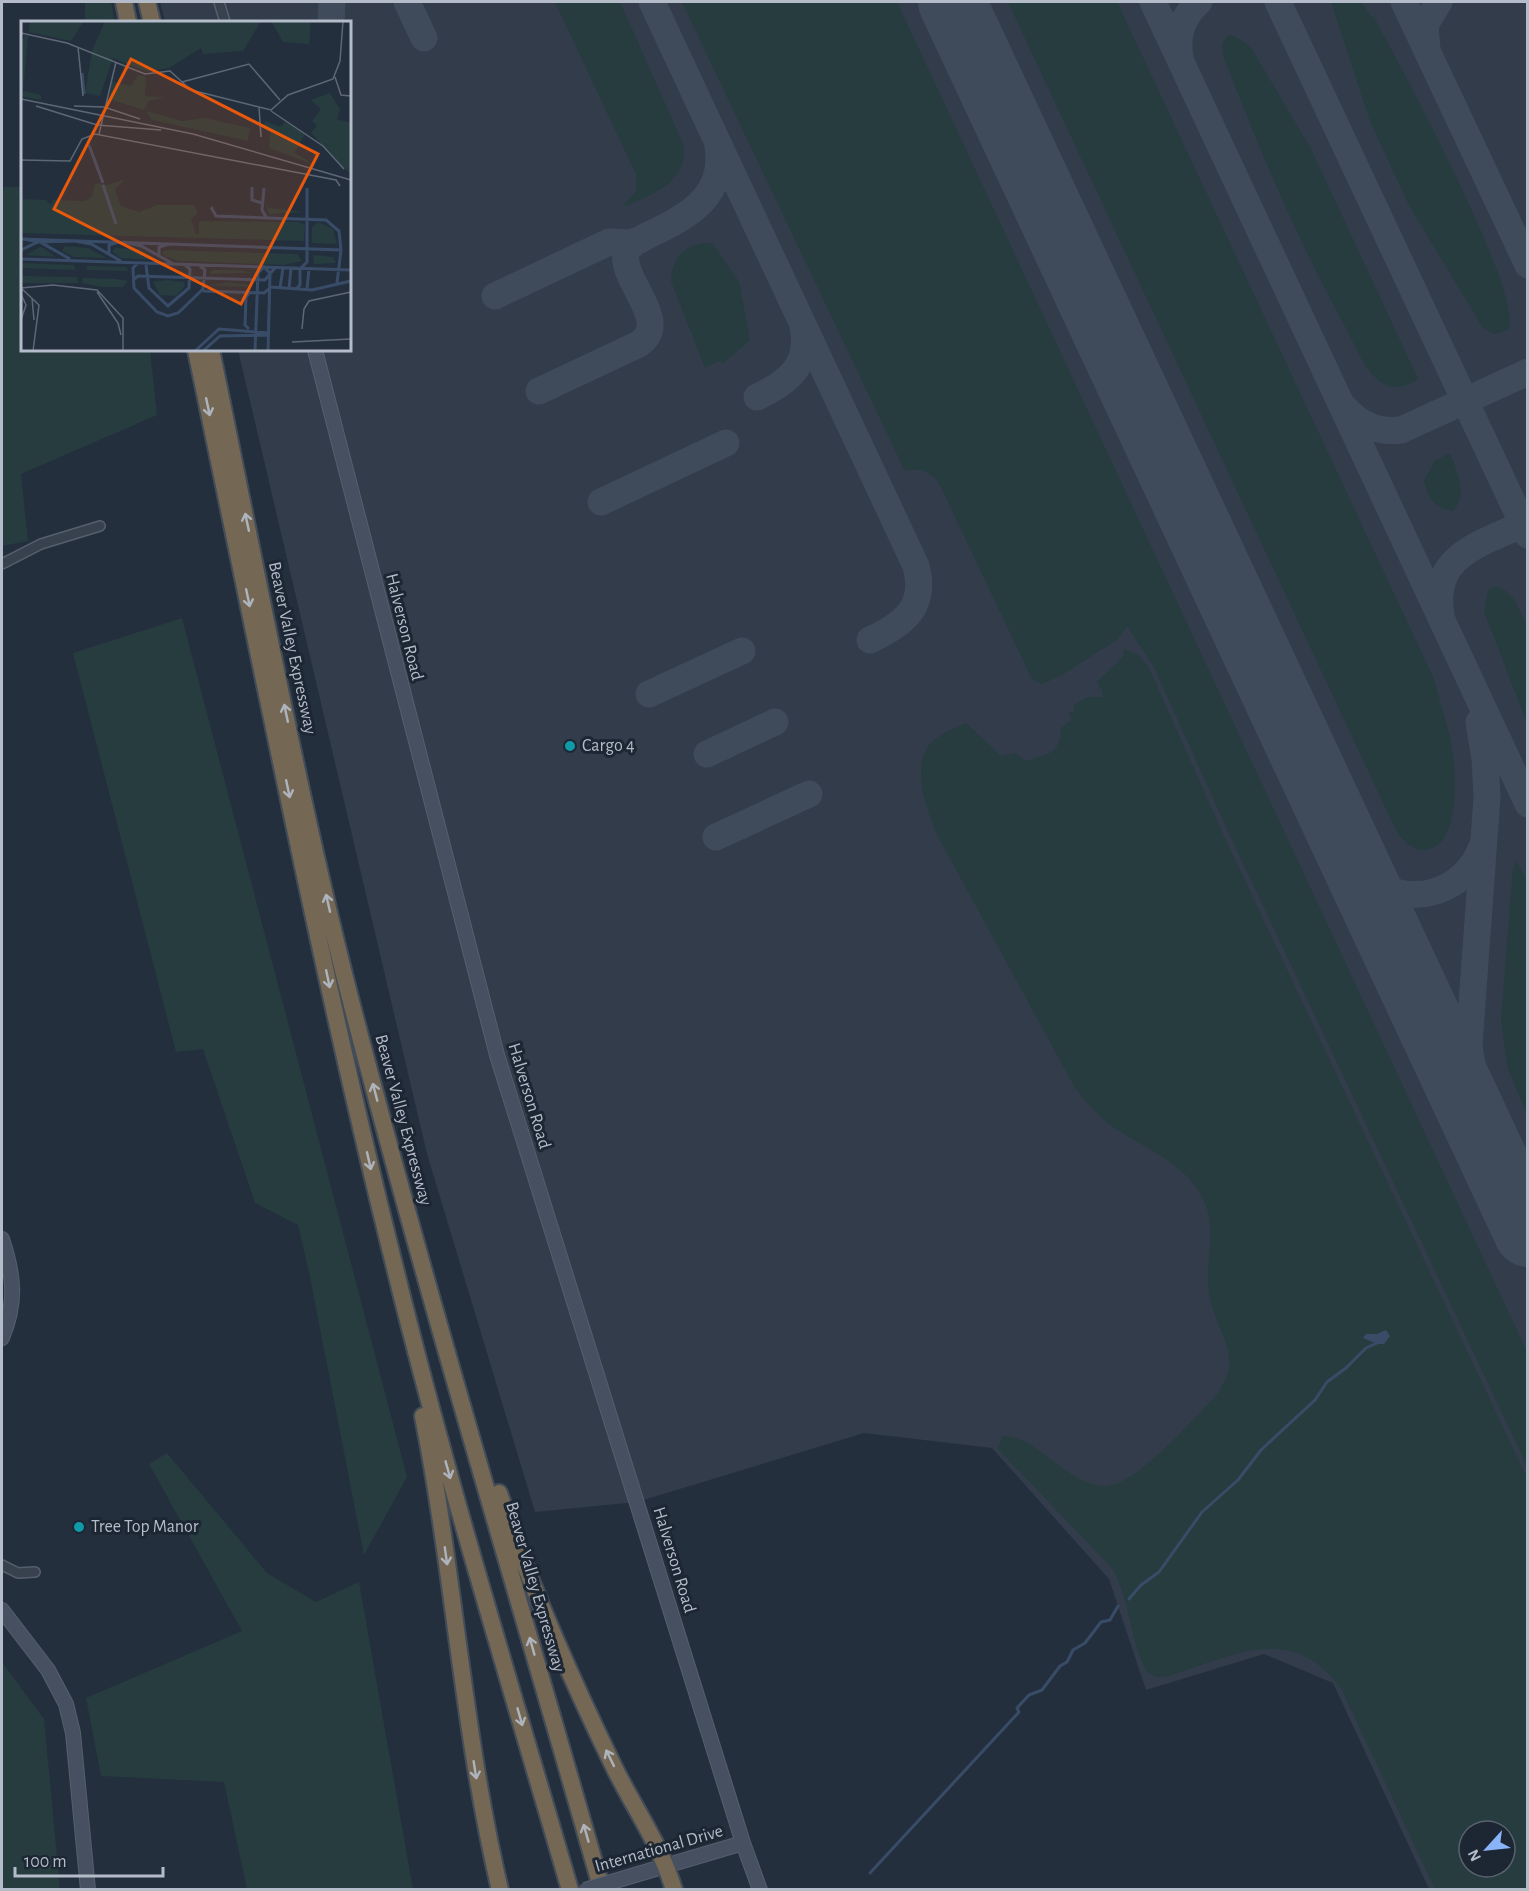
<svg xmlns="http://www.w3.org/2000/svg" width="1529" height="1891" font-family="'Alegreya Sans',sans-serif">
	<rect width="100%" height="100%" fill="#242f3e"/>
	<path fill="#323c4b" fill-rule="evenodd" d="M 160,2 L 1527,2 L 1527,1889 L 1429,1889 L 1333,1683 L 1264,1654 L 1146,1690 L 1109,1579 L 992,1448 L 864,1433 L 637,1502 L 535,1512 L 427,1154 L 238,350 L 350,350 L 350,22 L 165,22 ZM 1469,1831 L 1505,1831 L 1505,1867 L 1469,1867 Z"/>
	<path fill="#263c3f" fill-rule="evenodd" d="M 85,2 L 111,2 L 115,22 L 85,22 Z
		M 555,2 L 620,2 L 683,144 C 690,181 653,194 626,206 L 624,204 L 636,192 L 636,174 Z
		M 682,2 L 897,2 L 1527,1352 L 1527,1466 L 1226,827 L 1154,667 L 1127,626 L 1118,639 L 1062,675 L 1042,684 L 1032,679 L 940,485 C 932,472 921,467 905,471 Z
		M 1008,2 L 1117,2 L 1433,677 C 1439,698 1446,720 1451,743 C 1456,767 1462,847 1425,850 C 1411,851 1400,837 1394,826 Z
		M 1331,2 L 1361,2 L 1371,17 L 1373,16 C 1396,57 1526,297 1508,330 L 1494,334 L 1483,328 L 1410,207 L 1370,121 Z
		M 1232,35 L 1250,46 L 1311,149 L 1418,379 C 1408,386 1395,390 1384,384 C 1365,373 1356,346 1346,328 C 1298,241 1260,151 1224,58 L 1222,45 L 1226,37 Z
		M 2,187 L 22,187 L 22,350 L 150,350 L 157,415 L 21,474 L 28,541 L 2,546 Z
		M 708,243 L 713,244 L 739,282 L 750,340 L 723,363 L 719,361 L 705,368 L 671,281 C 672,259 685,243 708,243 Z
		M 1450,453 C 1457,472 1468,493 1453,511 C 1435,508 1428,498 1424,481 L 1435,461 Z
		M 1496,586 L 1506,591 L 1515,601 L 1527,625 L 1527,723 L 1484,611 L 1488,590 Z
		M 182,618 L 407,1477 L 364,1555 L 309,1272 L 298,1225 L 255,1203 L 203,1049 L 176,1052 L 73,653 Z
		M 1124,649 L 1139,655 L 1149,668 L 1223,834 L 1527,1478 L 1527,1889 L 1435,1889 L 1342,1690 C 1293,1619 1231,1657 1168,1676 L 1157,1677 L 1148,1673 C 1129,1641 1131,1600 1112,1568 L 998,1449 L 1002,1437 C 1016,1434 1032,1445 1043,1454 C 1061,1467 1081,1485 1104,1486 C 1134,1488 1191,1421 1213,1399 C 1246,1360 1221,1341 1211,1302 C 1202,1270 1218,1235 1205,1203 C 1191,1167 1149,1150 1119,1131 C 1101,1119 1087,1104 1074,1086 L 940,840 C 928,816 908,763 933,741 C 942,733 955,728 966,723 L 1001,756 L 1016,753 L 1026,761 C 1048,754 1060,755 1061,728 L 1072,720 L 1069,712 L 1075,711 L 1073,706 L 1087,697 L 1102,697 L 1103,692 L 1097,682 L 1123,657 ZM 1469,1831 L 1505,1831 L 1505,1867 L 1469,1867 Z
		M 1517,861 L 1528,883 L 1527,1114 L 1508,1069 L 1501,1020 L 1513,868 Z
		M 167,1453 L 267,1573 L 316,1602 L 359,1582 L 413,1889 L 247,1889 L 224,1782 L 101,1776 L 86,1698 L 242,1631 L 149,1464 Z
		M 2,1662 L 44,1719 L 60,1889 L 2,1889 Z"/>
	<path fill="#394c67" d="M 1386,1330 L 1390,1336 L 1384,1344 L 1377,1344 L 1363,1338 L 1366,1334 L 1377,1334 Z"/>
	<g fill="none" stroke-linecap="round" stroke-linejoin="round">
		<path stroke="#394c67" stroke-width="3" d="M 1129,1599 L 1141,1585 L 1159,1572 L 1202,1512 L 1238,1480 L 1261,1450 L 1315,1400 L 1327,1382 L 1346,1368 L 1366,1348 L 1377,1343
			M 870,1873 L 1019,1712 L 1017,1708 L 1029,1695 L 1042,1690 L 1060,1666 L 1067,1662 L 1073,1650 L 1085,1643 L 1101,1622 L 1110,1620 L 1118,1606"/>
		<path stroke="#3f4a5a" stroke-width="27" d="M 407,2 L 424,38
			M 652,2 L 916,566 C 927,607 904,624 870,640
			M 1153,2 L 1528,804
			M 1278,2 L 1528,535
			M 1404,2 L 1528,265
			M 331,22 L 332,2
			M 1427,48 L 1425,25 L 1439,2
			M 1180,57 C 1176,35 1182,17 1199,2
			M 495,296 L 609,242 L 630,243 L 640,240
			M 539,391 L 639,344 C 672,321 620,281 626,252 C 633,241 645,237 657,231 C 693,214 725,192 718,147
			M 757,397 C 787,383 811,365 803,328
			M 1345,408 C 1360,425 1378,433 1401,430 L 1528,372
			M 601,502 L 726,443
			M 1441,614 C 1430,554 1484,543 1528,522
			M 649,694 L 742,651
			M 1479,722 L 1485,759 L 1487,797 L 1469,1045 L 1479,1112 L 1511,1198
			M 707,754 L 775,722
			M 1337,826 C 1347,843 1355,864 1369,877 C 1407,911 1466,893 1482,846
			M 716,837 L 809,794"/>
		<path stroke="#3f4a5a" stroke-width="68" d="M 952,2 L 1528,1233"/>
		<g stroke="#565f6c" stroke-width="12">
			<path id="street" d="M 219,2 L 225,22
				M 2,564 L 41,544 L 100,526
				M 2,1565 L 18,1573 L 35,1572"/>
		</g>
		<g stroke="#565f6c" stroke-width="16">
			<path id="secondary" d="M 315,350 L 497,1055 L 743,1843 L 760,1890
				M 2,1239 C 14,1275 17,1302 2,1338
				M 2,1610 L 48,1670 L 66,1704 L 73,1733 L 88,1890
				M 635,1875 L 743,1843"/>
		</g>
		<g stroke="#434c59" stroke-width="20">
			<path id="highway" d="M 124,2 L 128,22
				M 147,2 L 152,22
				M 196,350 C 260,656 319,964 395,1268 C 446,1477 510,1683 570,1890
				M 211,350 C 255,560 293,773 346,982 C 424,1287 516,1587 602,1890
				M 423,1416 C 454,1573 463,1734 500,1890
				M 499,1493 C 530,1586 569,1674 612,1763 C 632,1805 661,1845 674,1890"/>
		</g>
		<use href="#street" stroke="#38414e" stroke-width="9"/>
		<use href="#secondary" stroke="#465061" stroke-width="14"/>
		<use href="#highway" stroke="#746855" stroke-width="16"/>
		<g stroke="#565f6c" stroke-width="16" stroke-linecap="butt">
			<path id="secondary-bridge" d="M 585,1890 L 635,1875"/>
		</g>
		<use href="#secondary-bridge" stroke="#465061" stroke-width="14"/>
	</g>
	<defs><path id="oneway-shaft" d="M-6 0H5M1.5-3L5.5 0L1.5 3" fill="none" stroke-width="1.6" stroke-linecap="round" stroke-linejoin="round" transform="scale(1.5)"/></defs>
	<g stroke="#aeb4bd">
		<use href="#oneway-shaft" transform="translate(208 407) rotate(78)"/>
		<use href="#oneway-shaft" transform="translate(247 522) rotate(-102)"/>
		<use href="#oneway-shaft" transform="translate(248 598) rotate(78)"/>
		<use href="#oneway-shaft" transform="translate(286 713) rotate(-102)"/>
		<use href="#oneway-shaft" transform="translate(288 789) rotate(78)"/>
		<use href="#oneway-shaft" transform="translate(328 903) rotate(-103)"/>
		<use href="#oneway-shaft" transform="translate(328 979) rotate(78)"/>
		<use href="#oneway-shaft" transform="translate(375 1092) rotate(-105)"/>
		<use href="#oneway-shaft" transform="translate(369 1161) rotate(77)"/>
		<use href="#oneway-shaft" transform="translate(448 1470) rotate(74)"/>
		<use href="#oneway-shaft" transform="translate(446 1556) rotate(82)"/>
		<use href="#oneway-shaft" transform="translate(532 1646) rotate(-106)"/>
		<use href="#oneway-shaft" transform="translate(520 1717) rotate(74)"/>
		<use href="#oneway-shaft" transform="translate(610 1758) rotate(-116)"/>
		<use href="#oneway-shaft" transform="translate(475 1770) rotate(81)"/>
		<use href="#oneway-shaft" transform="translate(586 1833) rotate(-106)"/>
	</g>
	<g fill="#0f9aa8" stroke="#1d2633" stroke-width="2">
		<circle cx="570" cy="746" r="6"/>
		<circle cx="79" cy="1527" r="6"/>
	</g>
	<g text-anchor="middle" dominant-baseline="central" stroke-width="6" stroke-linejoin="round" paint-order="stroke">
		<g font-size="18" fill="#b4bcc9" stroke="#1d2633">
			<text transform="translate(404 627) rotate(76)">Halverson Road</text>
			<text transform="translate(292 648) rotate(78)">Beaver Valley Expressway</text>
			<text transform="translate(529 1096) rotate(73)">Halverson Road</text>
			<text transform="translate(403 1120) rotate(75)">Beaver Valley Expressway</text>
			<text transform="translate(674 1560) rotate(73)">Halverson Road</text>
			<text transform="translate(535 1587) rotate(74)">Beaver Valley Expressway</text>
			<text transform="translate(659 1849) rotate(-16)">International Drive</text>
		</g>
		<g font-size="18" fill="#b4bcc9" stroke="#1d2633" text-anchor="start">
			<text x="582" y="746">Cargo 4</text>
			<text x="91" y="1527">Tree Top Manor</text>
		</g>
	</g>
	<g transform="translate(21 21)">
		<rect width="330" height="330" fill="#242f3e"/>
		<path d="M 9,0 L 63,0 L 50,20 L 8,11 ZM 84,0 L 240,0 L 222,30 L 182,33 L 180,27 L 148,47 L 125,51 L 92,37 L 79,75 L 64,72 L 71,30 ZM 250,0 L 290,0 L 288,23 L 262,21 ZM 4,14 L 7,15 L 2,70 L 20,74 L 20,79 L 0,75 L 0,24 ZM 117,53 L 125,56 L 124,75 L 145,76 L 128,80 L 123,89 L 88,78 L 91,60 L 110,65 ZM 309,72 L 319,88 L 316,98 L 330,102 L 330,154 L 290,112 L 296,105 L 291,100 L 300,88 L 290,79 ZM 125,90 L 161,100 L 184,97 L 229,107 L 227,120 L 131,99 ZM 244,100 L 259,106 L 265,100 L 284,113 L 274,132 L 294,144 L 248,127 L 249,111 L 242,108 ZM 104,158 L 94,168 L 100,185 L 118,191 L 136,184 L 173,184 L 177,192 L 170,198 L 175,213 L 178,212 L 178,200 L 278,201 L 284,204 L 283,220 L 0,212 L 0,178 L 25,179 L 30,184 L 32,179 L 64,180 L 71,175 L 74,162 L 86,164 ZM 245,184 L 248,187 L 284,191 L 248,193 ZM 297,201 L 312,208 L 316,223 L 291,222 L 291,206 ZM 44,225 L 67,227 L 86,237 L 53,236 L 41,230 ZM 19,226 L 22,227 L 35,236 L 5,234 ZM 94,227 L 118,228 L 136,239 L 100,237 L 91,231 ZM 145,229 L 276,233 L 281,240 L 263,244 L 158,240 L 143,235 L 141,231 ZM 292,234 L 312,236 L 315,242 L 293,243 ZM 0,242 L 53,244 L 55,249 L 0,247 ZM 66,245 L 105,246 L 108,250 L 66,249 ZM 191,249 L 219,249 L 232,252 L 188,253 ZM 0,255 L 56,256 L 57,262 L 0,262 ZM 62,257 L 95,258 L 107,260 L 102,266 L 81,266 L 61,262 ZM 147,259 L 163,261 L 164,265 L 155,275 L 139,274 L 132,261 ZM 206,261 L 230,264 L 231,266 L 188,265 Z" fill="#263c3f"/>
		<path fill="none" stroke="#394c67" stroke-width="3" d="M 61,52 L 63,73M 68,124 L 82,162M 82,164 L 95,203M 231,166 L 231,179 L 241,182M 243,167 L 241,189 L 245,196M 190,186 L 195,195 L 305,199 L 318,210 L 320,229M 0,218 L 321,229M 2,218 L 19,221 L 49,238M 54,220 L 70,223 L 100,240M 103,221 L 120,225 L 151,242M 0,229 L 17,221 L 53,220M 88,234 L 88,224 L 98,221M 138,236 L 138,226 L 148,223M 0,238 L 330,249M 117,242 L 112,247 L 113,267 L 136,291 L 147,295 L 157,292 L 182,268 L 184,249 L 179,245M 125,244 L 128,267 L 147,285 L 168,267 L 169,248 L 164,244M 112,259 L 117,255 L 244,259 L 254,247M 316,262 L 320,229M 250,266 L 291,269 L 330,260M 259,267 L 262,247M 268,268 L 270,247M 275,268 L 279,264 L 279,248 L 286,241 L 286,167M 286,268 L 288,248M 182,270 L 243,272 L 248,268M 228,308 L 224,304 L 225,276 L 229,271M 174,330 L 198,308 L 247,312M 182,330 L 199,315 L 247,314M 234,330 L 237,252 L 243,246 L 249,252 L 247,330"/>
		<path fill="none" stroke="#5e6776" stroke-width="1.5" d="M 0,12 L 46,22 L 124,53 L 149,50 L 170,69 L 250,89 L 267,74 L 312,58 L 319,40 L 322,0M 57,26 L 62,75M 314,56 L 320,74 L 330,75M 161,61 L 228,43 L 259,79M 0,78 L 172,113 L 330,159M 15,85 L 76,104 L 140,109M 53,85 L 83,86 L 119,98M 238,86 L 240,116M 250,90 L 302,125 L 323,148M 78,113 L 95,41M 0,139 L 49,140 L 61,118 L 74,113 L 315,159 L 319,165M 0,267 L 32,264 L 76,269 L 102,297 L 102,330M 0,267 L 18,284 L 12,330M 76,271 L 97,302 L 100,314M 0,273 L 5,284 L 0,299M 11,277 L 13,299M 281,308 L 283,288 L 288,280 L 330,271M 271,321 L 330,318"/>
		<path fill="#e8590c" fill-opacity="0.15" stroke="#e8590c" stroke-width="3" d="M 110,38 L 297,133 L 220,283 L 33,188 Z"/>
		<rect width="330" height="330" fill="none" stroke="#b4bcc9" stroke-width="3"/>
	</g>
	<rect width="1529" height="1891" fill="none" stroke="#b4bcc9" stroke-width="6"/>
	<g transform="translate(1487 1849) rotate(243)"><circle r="28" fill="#1d2633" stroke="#59626f" stroke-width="1.5"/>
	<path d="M0-4.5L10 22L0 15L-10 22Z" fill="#8ab4f8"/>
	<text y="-9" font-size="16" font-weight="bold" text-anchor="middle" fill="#b4bcc9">N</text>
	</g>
	<path d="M15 1867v9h148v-9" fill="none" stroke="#b4bcc9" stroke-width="3"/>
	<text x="24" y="1867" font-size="18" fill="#b4bcc9" stroke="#1d2633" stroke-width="4.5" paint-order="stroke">100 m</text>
</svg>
